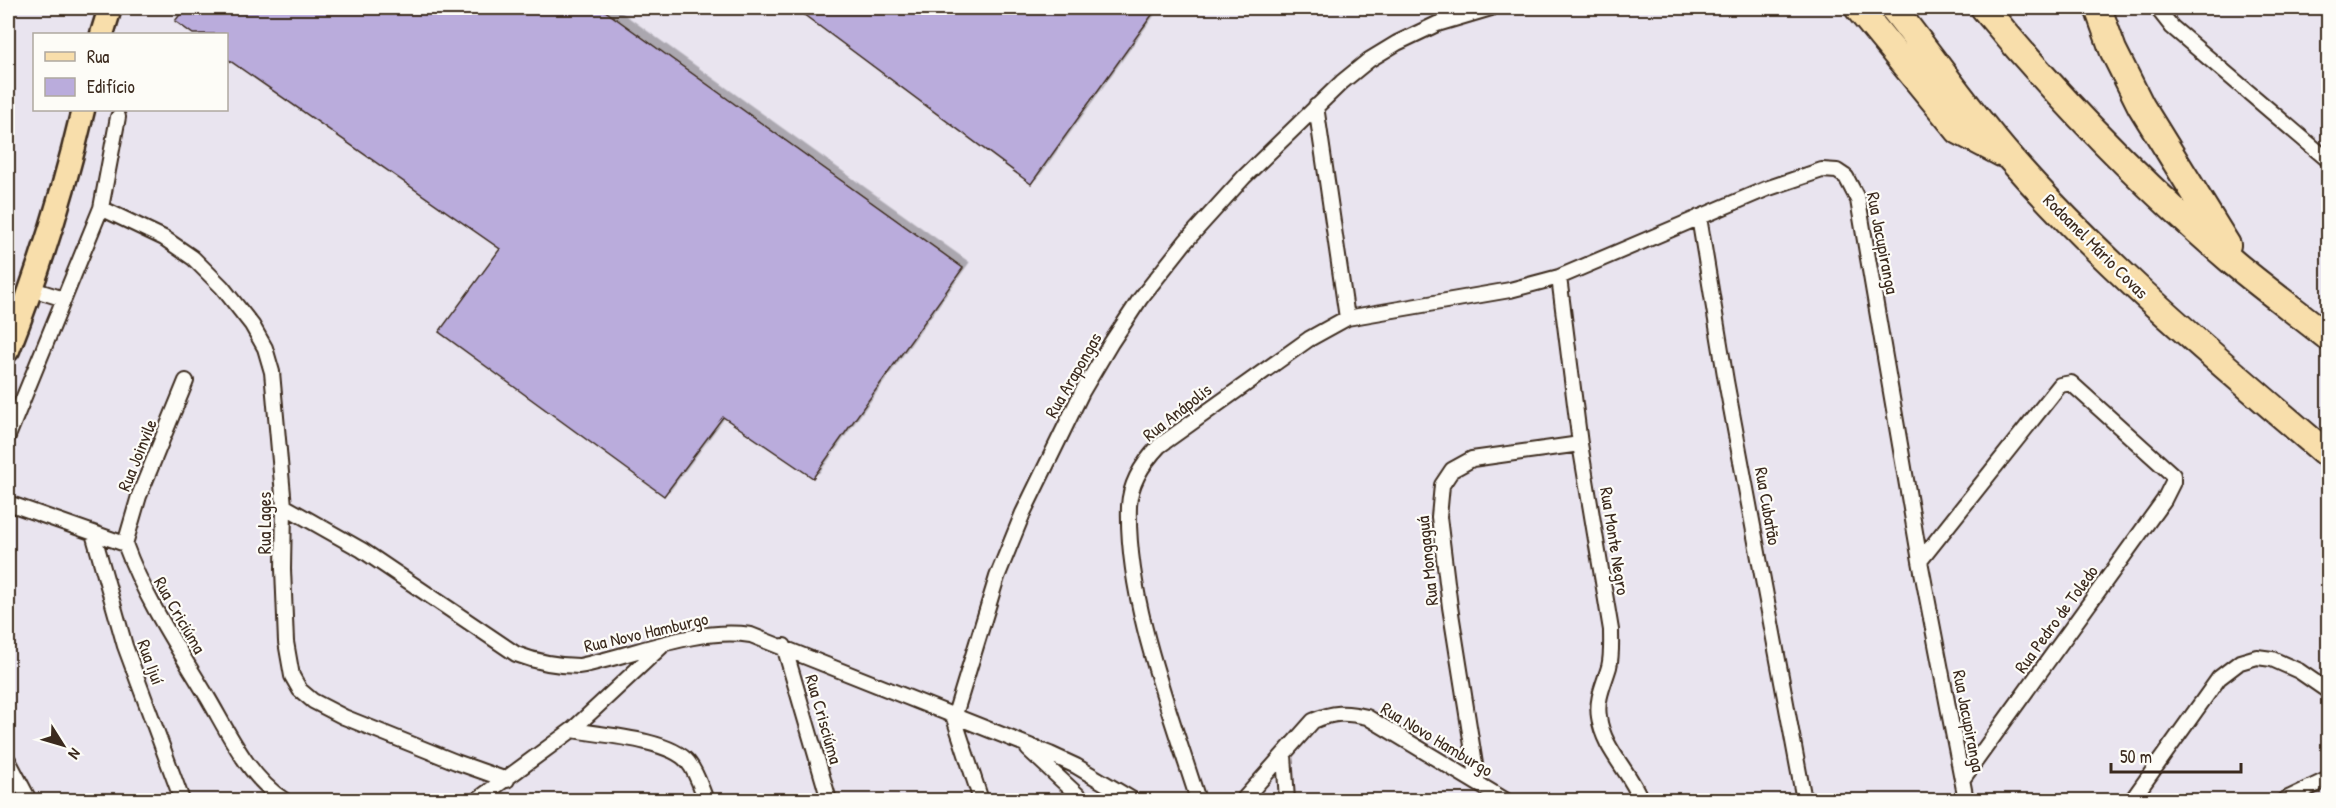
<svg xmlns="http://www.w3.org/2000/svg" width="2336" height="808" font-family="'Patrick Hand',sans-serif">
	<defs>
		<filter id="shadow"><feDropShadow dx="5.5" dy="-5.5" stdDeviation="0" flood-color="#0004"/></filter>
	</defs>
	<rect width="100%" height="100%" fill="#e9e4ef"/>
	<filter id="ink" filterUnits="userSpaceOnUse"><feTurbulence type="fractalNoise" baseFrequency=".0167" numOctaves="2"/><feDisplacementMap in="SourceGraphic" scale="12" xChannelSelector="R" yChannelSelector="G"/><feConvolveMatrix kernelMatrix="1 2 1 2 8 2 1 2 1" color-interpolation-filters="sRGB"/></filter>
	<g filter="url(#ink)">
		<path fill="#baacdc" stroke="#3b2a1e" stroke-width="1.5" filter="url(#shadow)" d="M 185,8 L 601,8 L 963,268 L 813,478 L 723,417 L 664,496 L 439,332 L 500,249 L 226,58 L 226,34 L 193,34 L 175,21 Z
			M 795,8 L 1157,8 L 1031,184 Z"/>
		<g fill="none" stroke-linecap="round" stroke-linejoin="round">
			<g stroke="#3b2a1e" stroke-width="18">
				<path id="minor" d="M 2157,8 L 2172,27 L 2328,160
					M 101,208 L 164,238 L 193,258 L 222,287 L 252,325 L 265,348 L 272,372 L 284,506 L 283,569 L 286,642 L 292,676 L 300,690 L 313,701 L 344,717 L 456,762 L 507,780
					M 1699,217 L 1726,381 L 1804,800
					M 1559,277 L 1580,444 L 1611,630 C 1611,642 1612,655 1609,667 C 1604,684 1596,699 1599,717 C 1603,749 1630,771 1641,800
					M 32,289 L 64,299
					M 1347,318 L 1510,290 L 1559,277 L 1766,189 L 1822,170 L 1837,171 L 1846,177 L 1858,200 L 1920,561 L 1966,800
					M 8,436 L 101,208 L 118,117
					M 8,503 L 125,544 C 145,599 178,648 208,698 C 228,732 249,778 284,800
					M 284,506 L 362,550 L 516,654 C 537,662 556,666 579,666 C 636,655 693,627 751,635 L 1050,754 L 1076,766 L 1133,800
					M 93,533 L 125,646 L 182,800
					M 125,544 L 139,496 L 186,381
					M 1920,561 L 2060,385 L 2071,383 L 2173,475 L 2173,482 L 2164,500 L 1962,780
					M 784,646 L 829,800
					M 572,730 C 601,735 669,739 688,762 C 697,773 701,788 706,800
					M 1028,749 L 1083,800
					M 1284,755 L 1287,800
					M 8,760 L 29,800
					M 1478,783 L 1450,607 L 1439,517 L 1442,485 L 1452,470 L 1472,459 L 1580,444
					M 477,800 L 572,730 L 661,647
					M 981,800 L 954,718 L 997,577 L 1023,513 L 1082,392 L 1111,343 L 1140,299 L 1186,241 L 1244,177 L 1342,82 L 1369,60 L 1397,43 L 1437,24 L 1491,8
					M 1198,800 C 1170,711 1126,601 1129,506 C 1130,483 1144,462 1159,446 L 1309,339 L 1347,318 L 1316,106
					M 1243,800 L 1313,721 C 1333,712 1346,712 1367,717 L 1505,800
					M 2132,800 L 2219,678 L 2240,662 L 2257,657 L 2272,659 L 2299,671 L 2328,691
					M 2284,800 L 2328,779"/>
			</g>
			<g stroke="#3b2a1e" stroke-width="27">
				<path id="primary" d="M 102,34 L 110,8
					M 8,350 C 40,269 63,195 83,110"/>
			</g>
			<g stroke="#3b2a1e" stroke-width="30">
				<path id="motorway" d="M 1858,8 L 1959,131 L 2003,154
					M 1893,8 C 1932,57 1968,110 2010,158 C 2106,268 2218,360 2328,455
					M 1984,8 C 2060,100 2144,186 2235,264 C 2265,289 2298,313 2328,337
					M 2098,8 L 2113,50 L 2141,106 L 2227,245"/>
			</g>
			<use href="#minor" stroke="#fdfcf7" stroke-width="14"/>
			<use href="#primary" stroke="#f8deab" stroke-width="22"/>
			<use href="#motorway" stroke="#f8deab" stroke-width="26"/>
		</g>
	</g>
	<g text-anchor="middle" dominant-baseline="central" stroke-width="4.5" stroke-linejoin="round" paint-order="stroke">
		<g font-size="18" fill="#3b2a1e" stroke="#fdfcf7">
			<text transform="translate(1883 243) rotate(79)">Rua Jacupiranga</text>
			<text transform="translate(2096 246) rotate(45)">Rodoanel Mário Covas</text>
			<text transform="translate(1073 375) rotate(-60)">Rua Arapongas</text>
			<text transform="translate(1177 412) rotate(-38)">Rua Anápolis</text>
			<text transform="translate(137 455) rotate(-68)">Rua Joinvile</text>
			<text transform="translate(1768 506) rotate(80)">Rua Cubatão</text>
			<text transform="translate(264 523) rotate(-90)">Rua Lages</text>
			<text transform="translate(1615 541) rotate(81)">Rua Monte Negro</text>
			<text transform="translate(1427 561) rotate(-96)">Rua Mongaguá</text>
			<text transform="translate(180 615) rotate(60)">Rua Criciúma</text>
			<text transform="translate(2056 619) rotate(-54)">Rua Pedro de Toledo</text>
			<text transform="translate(646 632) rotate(-13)">Rua Novo Hamburgo</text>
			<text transform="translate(151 662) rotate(70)">Rua Ijuí</text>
			<text transform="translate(824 719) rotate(74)">Rua Crisciúma</text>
			<text transform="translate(1969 721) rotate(79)">Rua Jacupiranga</text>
			<text transform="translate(1437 739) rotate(31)">Rua Novo Hamburgo</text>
		</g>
	</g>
	<rect width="2336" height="808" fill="none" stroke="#fdfcf7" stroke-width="30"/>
	<rect x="15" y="15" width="2306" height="778" fill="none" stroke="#3b2a1e" stroke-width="2" filter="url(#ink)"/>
	<rect x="33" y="33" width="195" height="78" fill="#fdfcf7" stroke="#afa8a0" stroke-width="1.5"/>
	<rect x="45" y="52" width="30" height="9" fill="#f8deab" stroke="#afa8a0" stroke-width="1.5"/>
	<text x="87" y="63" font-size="18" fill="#3b2a1e">Rua</text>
	<rect x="45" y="78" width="30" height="18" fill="#baacdc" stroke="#afa8a0" stroke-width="1.5"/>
	<text x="87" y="93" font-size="18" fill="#3b2a1e">Edifício</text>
	<g transform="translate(63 745) rotate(127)" stroke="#fdfcf7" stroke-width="4.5" paint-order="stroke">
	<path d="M0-4.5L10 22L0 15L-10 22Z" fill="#3b2a1e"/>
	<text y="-9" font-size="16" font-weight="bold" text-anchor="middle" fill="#3b2a1e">N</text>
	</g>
	<path d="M2111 763v9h130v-9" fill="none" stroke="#3b2a1e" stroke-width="3"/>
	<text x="2120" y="763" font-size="18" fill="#3b2a1e" stroke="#fdfcf7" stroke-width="4.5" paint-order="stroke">50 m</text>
</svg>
